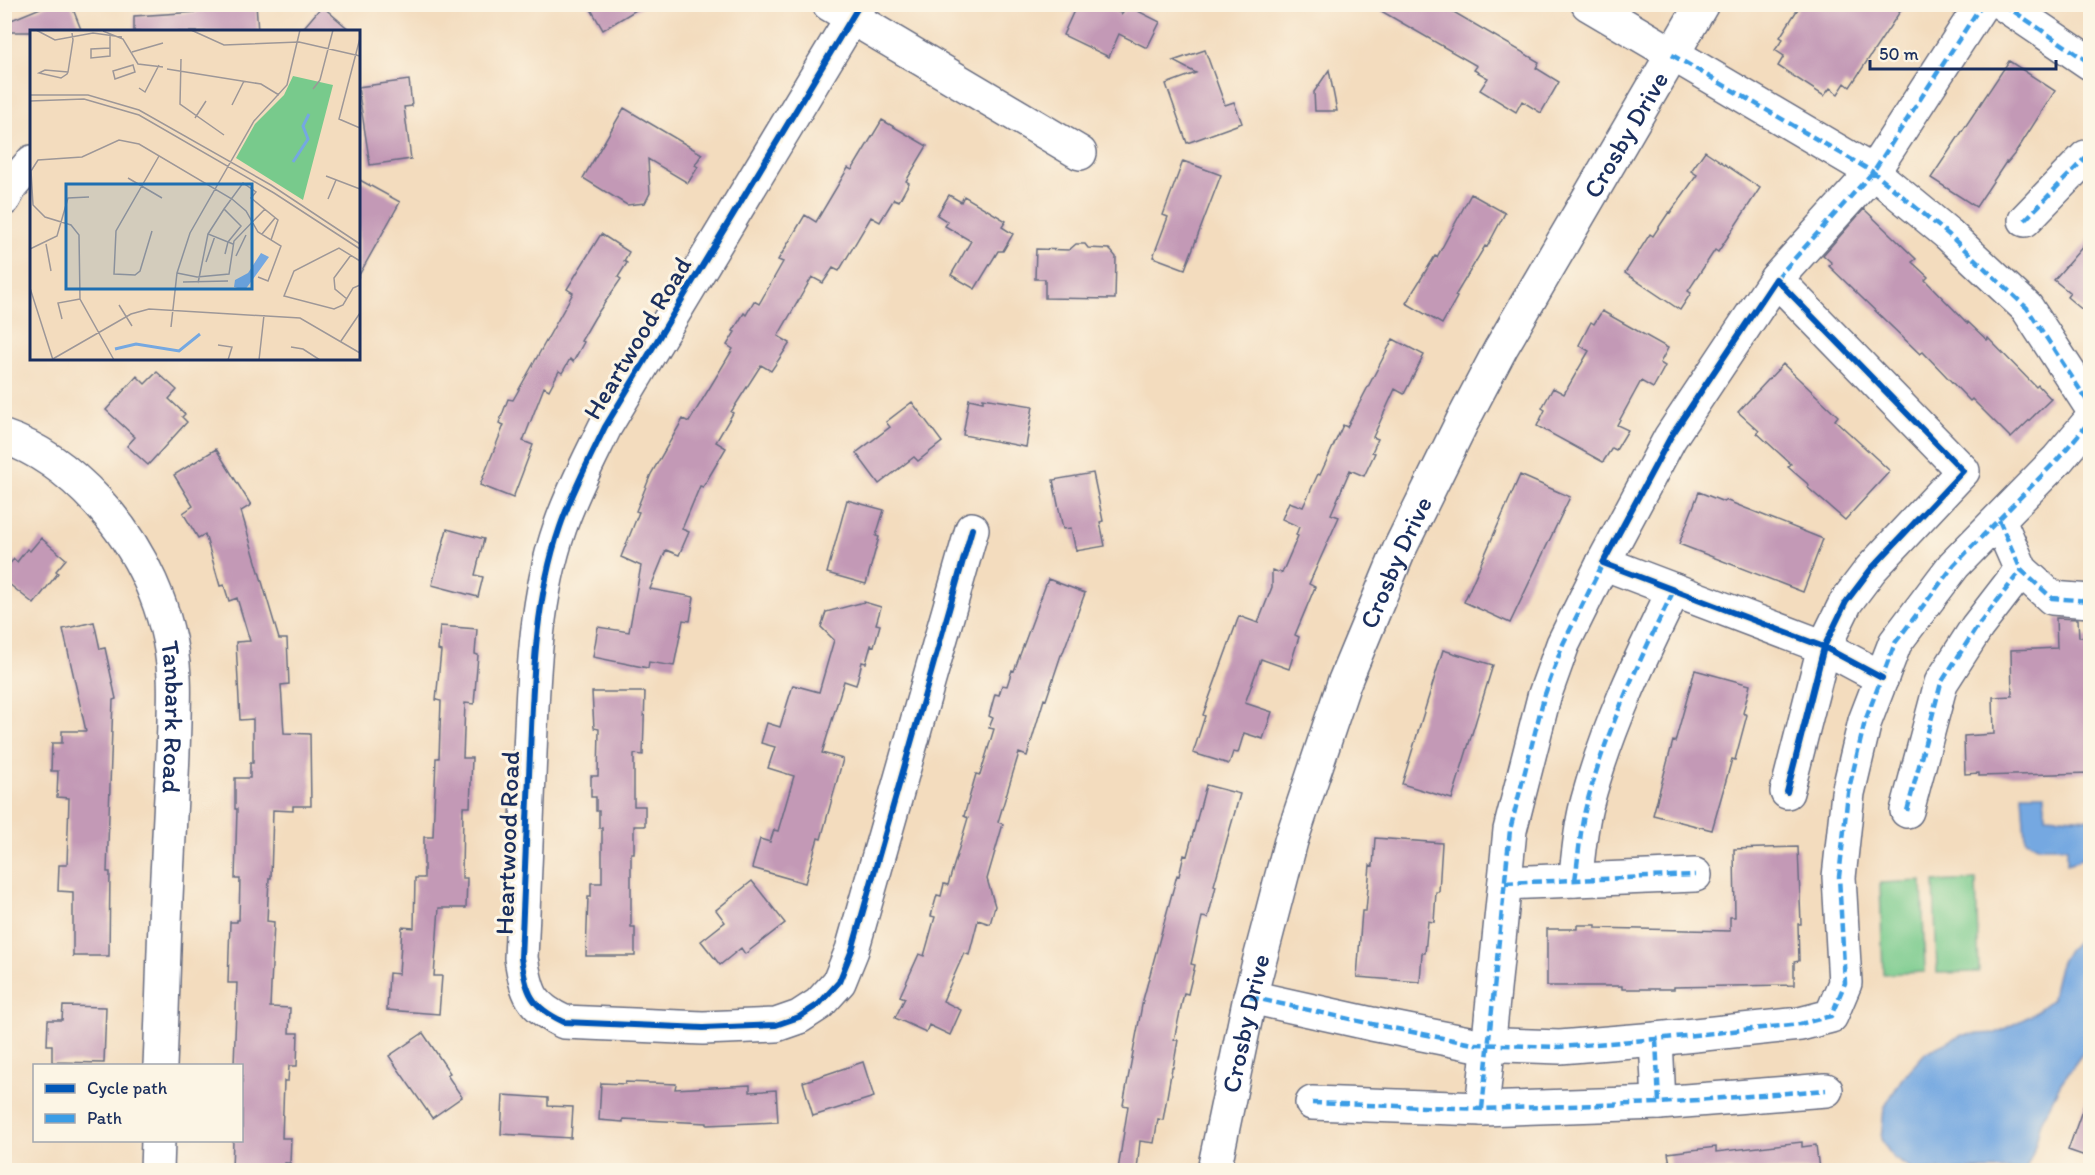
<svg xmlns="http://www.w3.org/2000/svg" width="2095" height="1175" font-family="Itim,sans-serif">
	<rect width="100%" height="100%" fill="#fcf5e5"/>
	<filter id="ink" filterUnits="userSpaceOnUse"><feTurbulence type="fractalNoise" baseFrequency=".0167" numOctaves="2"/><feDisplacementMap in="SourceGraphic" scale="12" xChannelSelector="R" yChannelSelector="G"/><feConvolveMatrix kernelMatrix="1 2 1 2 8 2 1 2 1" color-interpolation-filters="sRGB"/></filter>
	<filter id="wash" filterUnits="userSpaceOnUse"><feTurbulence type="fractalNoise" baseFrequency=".008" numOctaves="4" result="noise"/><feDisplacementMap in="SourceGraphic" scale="24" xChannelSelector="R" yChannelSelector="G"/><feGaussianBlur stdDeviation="1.35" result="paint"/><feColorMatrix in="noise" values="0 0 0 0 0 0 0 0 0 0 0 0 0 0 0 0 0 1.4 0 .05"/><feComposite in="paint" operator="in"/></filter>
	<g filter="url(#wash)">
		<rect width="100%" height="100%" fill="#f3dcbe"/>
		<path fill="#78ca8c" stroke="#4a7c75" stroke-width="1.5" d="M 1976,880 L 1979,972 L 1937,973 L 1934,882 Z
			M 1922,881 L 1925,972 L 1883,974 L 1880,883 Z"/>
		<path fill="#75a8e1" stroke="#486ca0" stroke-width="1.5" d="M 2022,794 L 2045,794 L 2045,816 L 2090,819 L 2090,852 L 2078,861 L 2067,864 L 2067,847 L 2039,847 L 2025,839 Z
			M 2090,929 L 2090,1043 L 2061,1083 L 2041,1122 L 2033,1153 L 2025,1170 L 1913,1170 L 1893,1158 L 1881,1139 L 1884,1108 L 1901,1080 L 1926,1052 L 1962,1035 L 1996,1033 L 2030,1016 L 2052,999 C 2058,961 2061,954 2090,929 Z"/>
		<g id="blocks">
			<path fill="#c399b6" d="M 50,4 L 71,4 L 82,32 L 4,32 L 4,23 Z
				M 196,4 L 256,4 L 258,32 L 134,32 L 134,16 L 197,12 Z
				M 588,4 L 646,4 L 603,30 Z
				M 1077,4 L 1102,4 L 1122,14 L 1126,5 L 1160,22 L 1147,48 L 1119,34 L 1109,57 L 1063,35 Z
				M 1369,4 L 1440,4 L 1539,62 L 1536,68 L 1559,82 L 1541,113 L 1522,101 L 1516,112 L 1480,90 L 1488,78 L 1474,70 L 1477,66 Z
				M 1801,4 L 1905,4 L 1850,87 L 1845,83 L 1838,94 L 1830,88 L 1824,96 L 1778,66 L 1784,56 L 1775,50 L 1783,39 L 1780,37 Z
				M 322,6 L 352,32 L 300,32 Z
				M 1205,50 L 1225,105 L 1234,102 L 1242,123 L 1187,143 L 1166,84 L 1196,73 L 1173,61 Z
				M 2009,61 L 2055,91 L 2016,152 L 2007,163 L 2006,162 L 1976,207 L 1931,178 Z
				M 1329,70 L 1337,111 L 1315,111 L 1314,92 Z
				M 409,80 L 412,106 L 404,107 L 411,159 L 370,165 L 358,87 Z
				M 624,108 L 702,154 L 695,165 L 698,167 L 688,183 L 648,159 L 650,193 L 645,203 L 627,205 L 583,178 Z
				M 882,120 L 927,146 L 906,181 L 909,183 L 899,201 L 894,199 L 880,222 L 871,217 L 839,271 L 833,268 L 823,283 L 812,277 L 778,336 L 790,343 L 771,371 L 761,365 L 731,412 L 733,413 L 716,442 L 726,448 L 703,487 L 700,486 L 682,529 L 689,532 L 679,555 L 666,550 L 650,589 L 694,597 L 690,621 L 683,620 L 674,666 L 649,662 L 648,668 L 593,657 L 598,627 L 629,632 L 641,566 L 621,557 L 639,512 L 636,511 L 651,474 L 683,419 L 689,422 L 733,349 L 727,345 L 735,332 L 733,331 L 744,313 L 746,315 L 754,301 L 759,304 L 783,262 L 778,260 L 805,215 L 816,222 L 848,168 L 852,170 Z
				M 1705,151 L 1760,188 L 1718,252 L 1715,250 L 1688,291 L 1691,293 L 1680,310 L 1625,273 L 1650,234 L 1653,236 L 1669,212 L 1670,213 L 1697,175 L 1691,171 Z
				M 1183,161 L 1221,175 L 1185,269 L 1153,257 L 1168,217 L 1163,215 Z
				M 358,179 L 400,202 L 358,277 Z
				M 1471,194 L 1505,213 L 1487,247 L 1485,246 L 1455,296 L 1457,297 L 1442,324 L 1406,303 L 1435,256 L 1437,257 Z
				M 949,195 L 961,202 L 964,196 L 1006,221 L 1002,227 L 1013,234 L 1003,251 L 998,251 L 975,289 L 951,275 L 971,241 L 945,226 L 948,222 L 937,215 Z
				M 1864,209 L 1916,259 L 1912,262 L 1928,277 L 1925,280 L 1967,323 L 1968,322 L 1987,340 L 1988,338 L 2036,387 L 2038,385 L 2051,399 L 2011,438 L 1972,399 L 1970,401 L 1923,352 L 1920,354 L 1829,266 L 1832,263 L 1823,255 Z
				M 601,234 L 629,252 L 624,261 L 627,263 L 618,277 L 621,279 L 595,317 L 581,341 L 584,342 L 573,362 L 570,359 L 562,373 L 559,371 L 549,390 L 544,387 L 523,441 L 533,445 L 513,498 L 480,485 L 504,425 L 499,423 L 508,399 L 513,400 L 573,293 L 567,289 Z
				M 2091,237 L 2091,317 L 2067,297 L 2070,293 L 2054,280 Z
				M 1076,244 L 1085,244 L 1088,248 L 1109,249 L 1112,252 L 1116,257 L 1115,299 L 1045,298 L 1045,279 L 1035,279 L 1036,249 L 1069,250 Z
				M 1602,311 L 1668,348 L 1660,363 L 1665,366 L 1653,388 L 1641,381 L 1617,425 L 1628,430 L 1616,450 L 1612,448 L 1603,462 L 1537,426 L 1545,410 L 1542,408 L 1553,388 L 1564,394 L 1589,351 L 1579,345 L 1591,322 L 1594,324 Z
				M 1393,339 L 1424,355 L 1404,394 L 1395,389 L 1373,437 L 1378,439 L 1372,452 L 1375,453 L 1364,476 L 1350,470 L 1331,514 L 1339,517 L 1309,584 L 1315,587 L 1295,635 L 1299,637 L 1289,669 L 1261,659 L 1245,703 L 1272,712 L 1263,739 L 1244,733 L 1238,753 L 1233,752 L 1229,764 L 1193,753 L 1205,716 L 1203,715 L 1239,616 L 1258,623 L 1272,587 L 1272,570 L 1282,573 L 1298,536 L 1296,535 L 1299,527 L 1282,519 L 1289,502 L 1303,507 L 1318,474 L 1320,475 L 1343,425 L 1347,427 Z
				M 1783,364 L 1838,416 L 1835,420 L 1890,471 L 1845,520 L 1807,487 L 1809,485 L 1788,467 L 1791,464 L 1757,433 L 1759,431 L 1738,412 Z
				M 157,372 L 177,390 L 169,399 L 185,414 L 182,417 L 187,422 L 148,465 L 127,446 L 135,437 L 106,410 L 137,376 L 145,384 Z
				M 983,398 L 1033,406 L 1026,447 L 963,435 L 969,399 L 983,402 Z
				M 912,402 L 942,442 L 918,461 L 914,457 L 879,484 L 856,453 L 890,427 L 886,422 Z
				M 216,449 L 251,505 L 241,511 L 279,639 L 287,639 L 289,684 L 281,685 L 284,733 L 310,734 L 311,806 L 293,806 L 293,811 L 273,810 L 271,878 L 269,878 L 267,921 L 274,922 L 270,1007 L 290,1008 L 289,1033 L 298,1033 L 297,1066 L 289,1066 L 288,1081 L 284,1081 L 282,1138 L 291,1138 L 290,1163 L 285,1163 L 285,1170 L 232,1170 L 233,1140 L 242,1140 L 242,1065 L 234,1065 L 237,983 L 228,983 L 230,922 L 237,922 L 237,920 L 239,920 L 240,879 L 235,879 L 237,809 L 235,809 L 235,778 L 250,778 L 250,763 L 253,763 L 253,719 L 240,720 L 236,642 L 250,641 L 237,598 L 229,601 L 224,585 L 220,586 L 205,534 L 198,538 L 183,513 L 193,506 L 174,475 Z
				M 1093,473 L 1103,521 L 1100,522 L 1105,546 L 1076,551 L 1071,528 L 1063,529 L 1053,480 Z
				M 1520,475 L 1570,497 L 1510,623 L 1464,602 Z
				M 1699,492 L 1724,502 L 1725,500 L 1823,539 L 1803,592 L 1679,544 Z
				M 847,500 L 884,510 L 876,536 L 879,537 L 866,584 L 827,573 Z
				M 447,529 L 484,539 L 475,575 L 483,577 L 478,597 L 432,585 Z
				M 41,538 L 66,559 L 56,571 L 58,573 L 34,604 L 4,580 L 4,570 L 14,559 L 17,562 L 27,549 L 30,551 Z
				M 1048,579 L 1085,593 L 1062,655 L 1061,655 L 1046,700 L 1044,699 L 1027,756 L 1019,753 L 998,822 L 1003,824 L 987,879 L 995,906 L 990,924 L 978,920 L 969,955 L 964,953 L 943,1001 L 961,1010 L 950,1035 L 929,1025 L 926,1032 L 895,1018 L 905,998 L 900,996 L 919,954 L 924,956 L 935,917 L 931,916 L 937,895 L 941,896 L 944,884 L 948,885 L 968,818 L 964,816 L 976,774 L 980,775 L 994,729 L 989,728 L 993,718 L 989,716 L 995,694 L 999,695 L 1002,685 L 1007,686 L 1012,670 L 1014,671 Z
				M 864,602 L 881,607 L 876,624 L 880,625 L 874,646 L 871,645 L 866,663 L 862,662 L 856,685 L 844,681 L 822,753 L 843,759 L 821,839 L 818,838 L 805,883 L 752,868 L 760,839 L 770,842 L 774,830 L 778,831 L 794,776 L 768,768 L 775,747 L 761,743 L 767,723 L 780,727 L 793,685 L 819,692 L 834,640 L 821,627 L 826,612 Z
				M 2056,618 L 2078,619 L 2079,637 L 2091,637 L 2091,773 L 1979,776 L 1979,773 L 1965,774 L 1964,736 L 1994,734 L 1993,697 L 2012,696 L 2011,650 L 2057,648 Z
				M 94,622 L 100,649 L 105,648 L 116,699 L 113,700 L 107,872 L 110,872 L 109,956 L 73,956 L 73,892 L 58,891 L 59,865 L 67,865 L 69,798 L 57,797 L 58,771 L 51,771 L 52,743 L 62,743 L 62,731 L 86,731 L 63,629 Z
				M 440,626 L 477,629 L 475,654 L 478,655 L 474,704 L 465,703 L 463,758 L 472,758 L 470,807 L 463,807 L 462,878 L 467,878 L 466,908 L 439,908 L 434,976 L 442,976 L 439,1014 L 387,1010 L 389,973 L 399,974 L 402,927 L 414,928 L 415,878 L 424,878 L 424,837 L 433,837 L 436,758 L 439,758 L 441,701 L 436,700 L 441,651 L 438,650 Z
				M 1443,650 L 1493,665 L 1452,799 L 1402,784 Z
				M 1695,670 L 1750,685 L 1743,713 L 1747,715 L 1735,760 L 1732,759 L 1712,830 L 1653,815 L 1673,741 L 1675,742 Z
				M 592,692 L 645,692 L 643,755 L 634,754 L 634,806 L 645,806 L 645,826 L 634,826 L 634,853 L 631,853 L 631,927 L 635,927 L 635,956 L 586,956 L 588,897 L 591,897 L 591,883 L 602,883 L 602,828 L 599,828 L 599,811 L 596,811 L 596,797 L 591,797 L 591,776 L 598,776 L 599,729 L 594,728 Z
				M 1206,785 L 1240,794 L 1214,885 L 1216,886 L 1208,918 L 1202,917 L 1191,964 L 1195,965 L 1188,994 L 1184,993 L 1174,1040 L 1178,1040 L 1173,1068 L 1172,1068 L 1163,1120 L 1158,1119 L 1154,1143 L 1140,1141 L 1137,1170 L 1118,1170 L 1128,1106 L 1123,1105 L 1143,1000 L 1177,875 L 1179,876 L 1184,855 L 1187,856 Z
				M 1375,838 L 1442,843 L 1439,892 L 1436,892 L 1434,922 L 1428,921 L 1425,953 L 1422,953 L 1420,982 L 1357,977 L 1362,911 L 1366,911 L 1370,865 L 1373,866 Z
				M 1798,847 L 1801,924 L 1798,924 L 1799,961 L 1794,962 L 1794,985 L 1674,987 L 1674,989 L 1622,989 L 1622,986 L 1547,986 L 1547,929 L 1577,929 L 1577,925 L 1596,925 L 1596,928 L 1730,931 L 1730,917 L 1735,917 L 1734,849 Z
				M 752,881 L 785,923 L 745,954 L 741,948 L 720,965 L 701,941 L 725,922 L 716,910 Z
				M 63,1006 L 106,1007 L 104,1063 L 52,1062 L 52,1045 L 47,1045 L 48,1020 L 62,1020 Z
				M 423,1033 L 450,1073 L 447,1075 L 462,1097 L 432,1118 L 389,1056 Z
				M 863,1062 L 874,1097 L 813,1116 L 803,1082 Z
				M 625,1082 L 676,1084 L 675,1089 L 750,1085 L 750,1092 L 776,1090 L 778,1122 L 707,1125 L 707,1123 L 623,1119 L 623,1122 L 599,1120 L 601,1083 L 625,1084 Z
				M 2088,1094 L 2091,1095 L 2091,1158 L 2068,1150 Z
				M 503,1095 L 548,1098 L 548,1106 L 573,1107 L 571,1138 L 501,1134 Z
				M 1802,1142 L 1802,1147 L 1816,1145 L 1819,1170 L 1671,1170 L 1668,1153 L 1716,1147 L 1716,1152 Z"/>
		</g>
	</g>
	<g filter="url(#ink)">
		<use href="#blocks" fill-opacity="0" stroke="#676c80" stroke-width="1.5"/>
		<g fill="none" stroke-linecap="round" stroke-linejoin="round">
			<g stroke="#676c80" stroke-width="36">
				<g id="minor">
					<path d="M 829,4 L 1080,153"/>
					<path d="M 860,4 L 605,427 C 589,460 572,492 560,527 C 535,599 533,678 530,753 C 527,821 524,890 521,958 C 527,994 530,1006 564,1022 L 703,1028 L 776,1025 L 799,1017 L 819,1004 L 839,982 L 852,950 L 972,529"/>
					<path d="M 1588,4 L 1873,172 L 1948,234 L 2027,308 L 2090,405"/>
					<path d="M 2003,4 L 2090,63"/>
					<path d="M 4,199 L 11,186 L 32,162"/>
					<path d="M 2025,220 L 2086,157"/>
					<path d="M 1776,279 L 1873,172 L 1982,4"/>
					<path id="s1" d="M 4,437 C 40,449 72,474 97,501 C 141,548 170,611 174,676 C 175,691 174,706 174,721 C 173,767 170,812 168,857 C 164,926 163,996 160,1066"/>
					<path d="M 1999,520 L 2021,570 L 2052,598 L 2090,601"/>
					<path d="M 1787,792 L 1824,647 L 1603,563 L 1670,438 L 1776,279 L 1963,471 L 1871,569 L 1846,602 L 1824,647 L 1882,678"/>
					<path d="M 1907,811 L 1941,683 L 1977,627 L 2021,570"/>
					<path d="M 1575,880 C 1579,855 1580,827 1587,803 C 1607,728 1640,659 1674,590"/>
					<path d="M 1505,883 L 1695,875"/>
					<path d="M 1250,997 L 1372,1024 L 1473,1044 L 1560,1047 L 1656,1039 L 1800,1024 L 1831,1016 L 1845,983 L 1839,877 L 1848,793 L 1865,721 L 1895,643 L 1954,565 L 2058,459 L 2090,421"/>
					<path d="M 1656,1039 L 1659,1103"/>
					<path d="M 1312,1103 L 1482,1109 L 1659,1103 L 1826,1090"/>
					<path d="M 1482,1109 L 1510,830 L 1544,697 L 1563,644 L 1603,563"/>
					<path d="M 157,1170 L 158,1140"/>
					<path id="s2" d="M 1214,1170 L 1250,997 L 1291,841 L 1344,683 L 1400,548 L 1462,422 L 1501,348 L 1702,4"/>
				</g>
			</g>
			<use href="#minor" stroke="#fff" stroke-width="33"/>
			<path stroke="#3b9de6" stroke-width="4.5" stroke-dasharray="9 4.5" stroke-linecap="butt" d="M 2003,4 L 2090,63
				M 1672,55 L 1873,172 L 1948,234 L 2027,308 L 2090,405
				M 2025,220 L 2086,157
				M 1776,279 L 1873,172 L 1982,4
				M 1999,520 L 2021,570 L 2052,598 L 2090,601
				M 1907,811 L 1941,683 L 1977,627 L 2021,570
				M 1575,880 C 1579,855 1580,827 1587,803 C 1607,728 1640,659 1674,590
				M 1505,883 L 1695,875
				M 1250,997 L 1372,1024 L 1473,1044 L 1560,1047 L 1656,1039 L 1800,1024 L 1831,1016 L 1845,983 L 1839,877 L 1848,793 L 1865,721 L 1895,643 L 1954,565 L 2058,459 L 2090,421
				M 1656,1039 L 1659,1103
				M 1312,1103 L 1482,1109 L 1659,1103 L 1826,1090
				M 1482,1109 L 1510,830 L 1544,697 L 1563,644 L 1603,563"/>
			<g stroke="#fcf5e5" stroke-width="10">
				<path id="cycleway" d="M 860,4 L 605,427 C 589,460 572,492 560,527 C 535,599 533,678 530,753 C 527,821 524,890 521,958 C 527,994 530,1006 564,1022 L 703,1028 L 776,1025 L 799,1017 L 819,1004 L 839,982 L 852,950 L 972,529
					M 1787,792 L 1824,647 L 1603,563 L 1670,438 L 1776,279 L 1963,471 L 1871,569 L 1846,602 L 1824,647 L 1882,678"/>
			</g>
			<use href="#cycleway" stroke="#0057b8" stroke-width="6"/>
		</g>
	</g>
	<g text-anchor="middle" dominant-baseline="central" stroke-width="6" stroke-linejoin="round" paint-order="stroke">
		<g font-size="26" fill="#1b2f5e" stroke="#fcf5e5">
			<text stroke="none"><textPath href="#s2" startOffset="1122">Crosby Drive</textPath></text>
			<text transform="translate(637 338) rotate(-59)">Heartwood Road</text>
			<text stroke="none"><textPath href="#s2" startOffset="636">Crosby Drive</textPath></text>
			<text stroke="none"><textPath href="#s1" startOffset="350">Tanbark Road</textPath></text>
			<text transform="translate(507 843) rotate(-88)">Heartwood Road</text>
			<text stroke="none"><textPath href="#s2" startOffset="150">Crosby Drive</textPath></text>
		</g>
	</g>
	<g transform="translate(30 30)">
		<rect width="330" height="330" fill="#f3dcbe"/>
		<path d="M 263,46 L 303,55 L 273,170 L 206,128 L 225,94 L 254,65 Z" fill="#78ca8c"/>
		<path d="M 231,223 L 239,227 L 215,260 L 204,257 L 205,250 L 218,243 Z" fill="#75a8e1"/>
		<path fill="none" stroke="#75a8e1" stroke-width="3" d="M 263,132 L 278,109 L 273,96 L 279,84M 85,319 L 106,314 L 149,321 L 170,304"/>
		<path fill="none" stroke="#9d9798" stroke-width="1.5" d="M 6,0 L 25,10 L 63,3 L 92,7M 161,0 L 194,15 L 269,12 L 330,26M 73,1 L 93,9 L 108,34 L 133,37M 330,8 L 309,89 L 330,98M 80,18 L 61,19 L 61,28 L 80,26 L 80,4M 102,22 L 133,13M 151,29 L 150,74 L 194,105M 103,35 L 105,42 L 85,49 L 83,41 ZM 137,39 L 231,54 L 249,65M 38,42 L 15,40 L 9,43 L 31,48 L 37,44 L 38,42 L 43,10 L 42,3M 109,58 L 115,62 L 129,35M 283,59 L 290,50 L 303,0M 0,65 L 58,65 L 109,80 L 241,155 L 330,214M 0,71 L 54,69 L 109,85 L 244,163 L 330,219M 202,75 L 214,51M 165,88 L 176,71M 296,146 L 330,159M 98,148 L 132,168M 298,169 L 306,150M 194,179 L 213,153 L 226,162 L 221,168 L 248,190 L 241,210M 122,201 L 110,241 L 105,245 L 84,244 L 86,201 L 129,126M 232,204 L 245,188M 16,214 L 21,241M 0,219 L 27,206 L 38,168 L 59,167M 195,224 L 198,212 L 178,204 L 194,179 L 211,196 L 198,212 L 203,214M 206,226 L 216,205M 330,231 L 309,218 L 264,241 L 254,266 L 304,279 L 313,275 L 323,258 L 330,255M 176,232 L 185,206M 147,243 L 167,247 L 199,244 L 204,211 L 235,179M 153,252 L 198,251M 168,253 L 178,204M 0,258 L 23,330M 317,269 L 305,259 L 304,248 L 321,225M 89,275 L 102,296M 32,289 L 28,273 L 50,269M 141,297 L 147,243 L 160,203 L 224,91 L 257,55 L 270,0M 311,311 L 330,283M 188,315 L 202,317 L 198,330M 261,317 L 273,319 L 290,330M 21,330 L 101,284 L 119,279 L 270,288 L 330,323M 84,330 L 50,269 L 49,205 L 41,195 L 15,187 L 3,175 L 1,141 L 8,130 L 52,127 L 89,110 L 109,114 L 202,169 L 216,181 L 228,202 L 251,216 L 238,251 L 228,247M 229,330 L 234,285"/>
		<path fill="#1f6fb2" fill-opacity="0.15" stroke="#1f6fb2" stroke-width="3" d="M 36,154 L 222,154 L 222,259 L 36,259 Z"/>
		<rect width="330" height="330" fill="none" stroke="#1b2f5e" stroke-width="3"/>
	</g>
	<rect width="2095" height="1175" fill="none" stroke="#fcf5e5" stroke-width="24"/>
	<rect x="33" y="1064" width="210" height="78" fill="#fcf5e5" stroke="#a2a6af" stroke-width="1.5"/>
	<rect x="45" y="1084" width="30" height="9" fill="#0057b8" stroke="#a2a6af" stroke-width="1.5"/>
	<text x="87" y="1094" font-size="18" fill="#1b2f5e">Cycle path</text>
	<rect x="45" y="1114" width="30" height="9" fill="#3b9de6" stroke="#a2a6af" stroke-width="1.5"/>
	<text x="87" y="1124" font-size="18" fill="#1b2f5e">Path</text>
	<path d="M1870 60v9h186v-9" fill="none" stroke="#1b2f5e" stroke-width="3"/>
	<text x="1879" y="60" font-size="18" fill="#1b2f5e" stroke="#fcf5e5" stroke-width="4.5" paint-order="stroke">50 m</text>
</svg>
